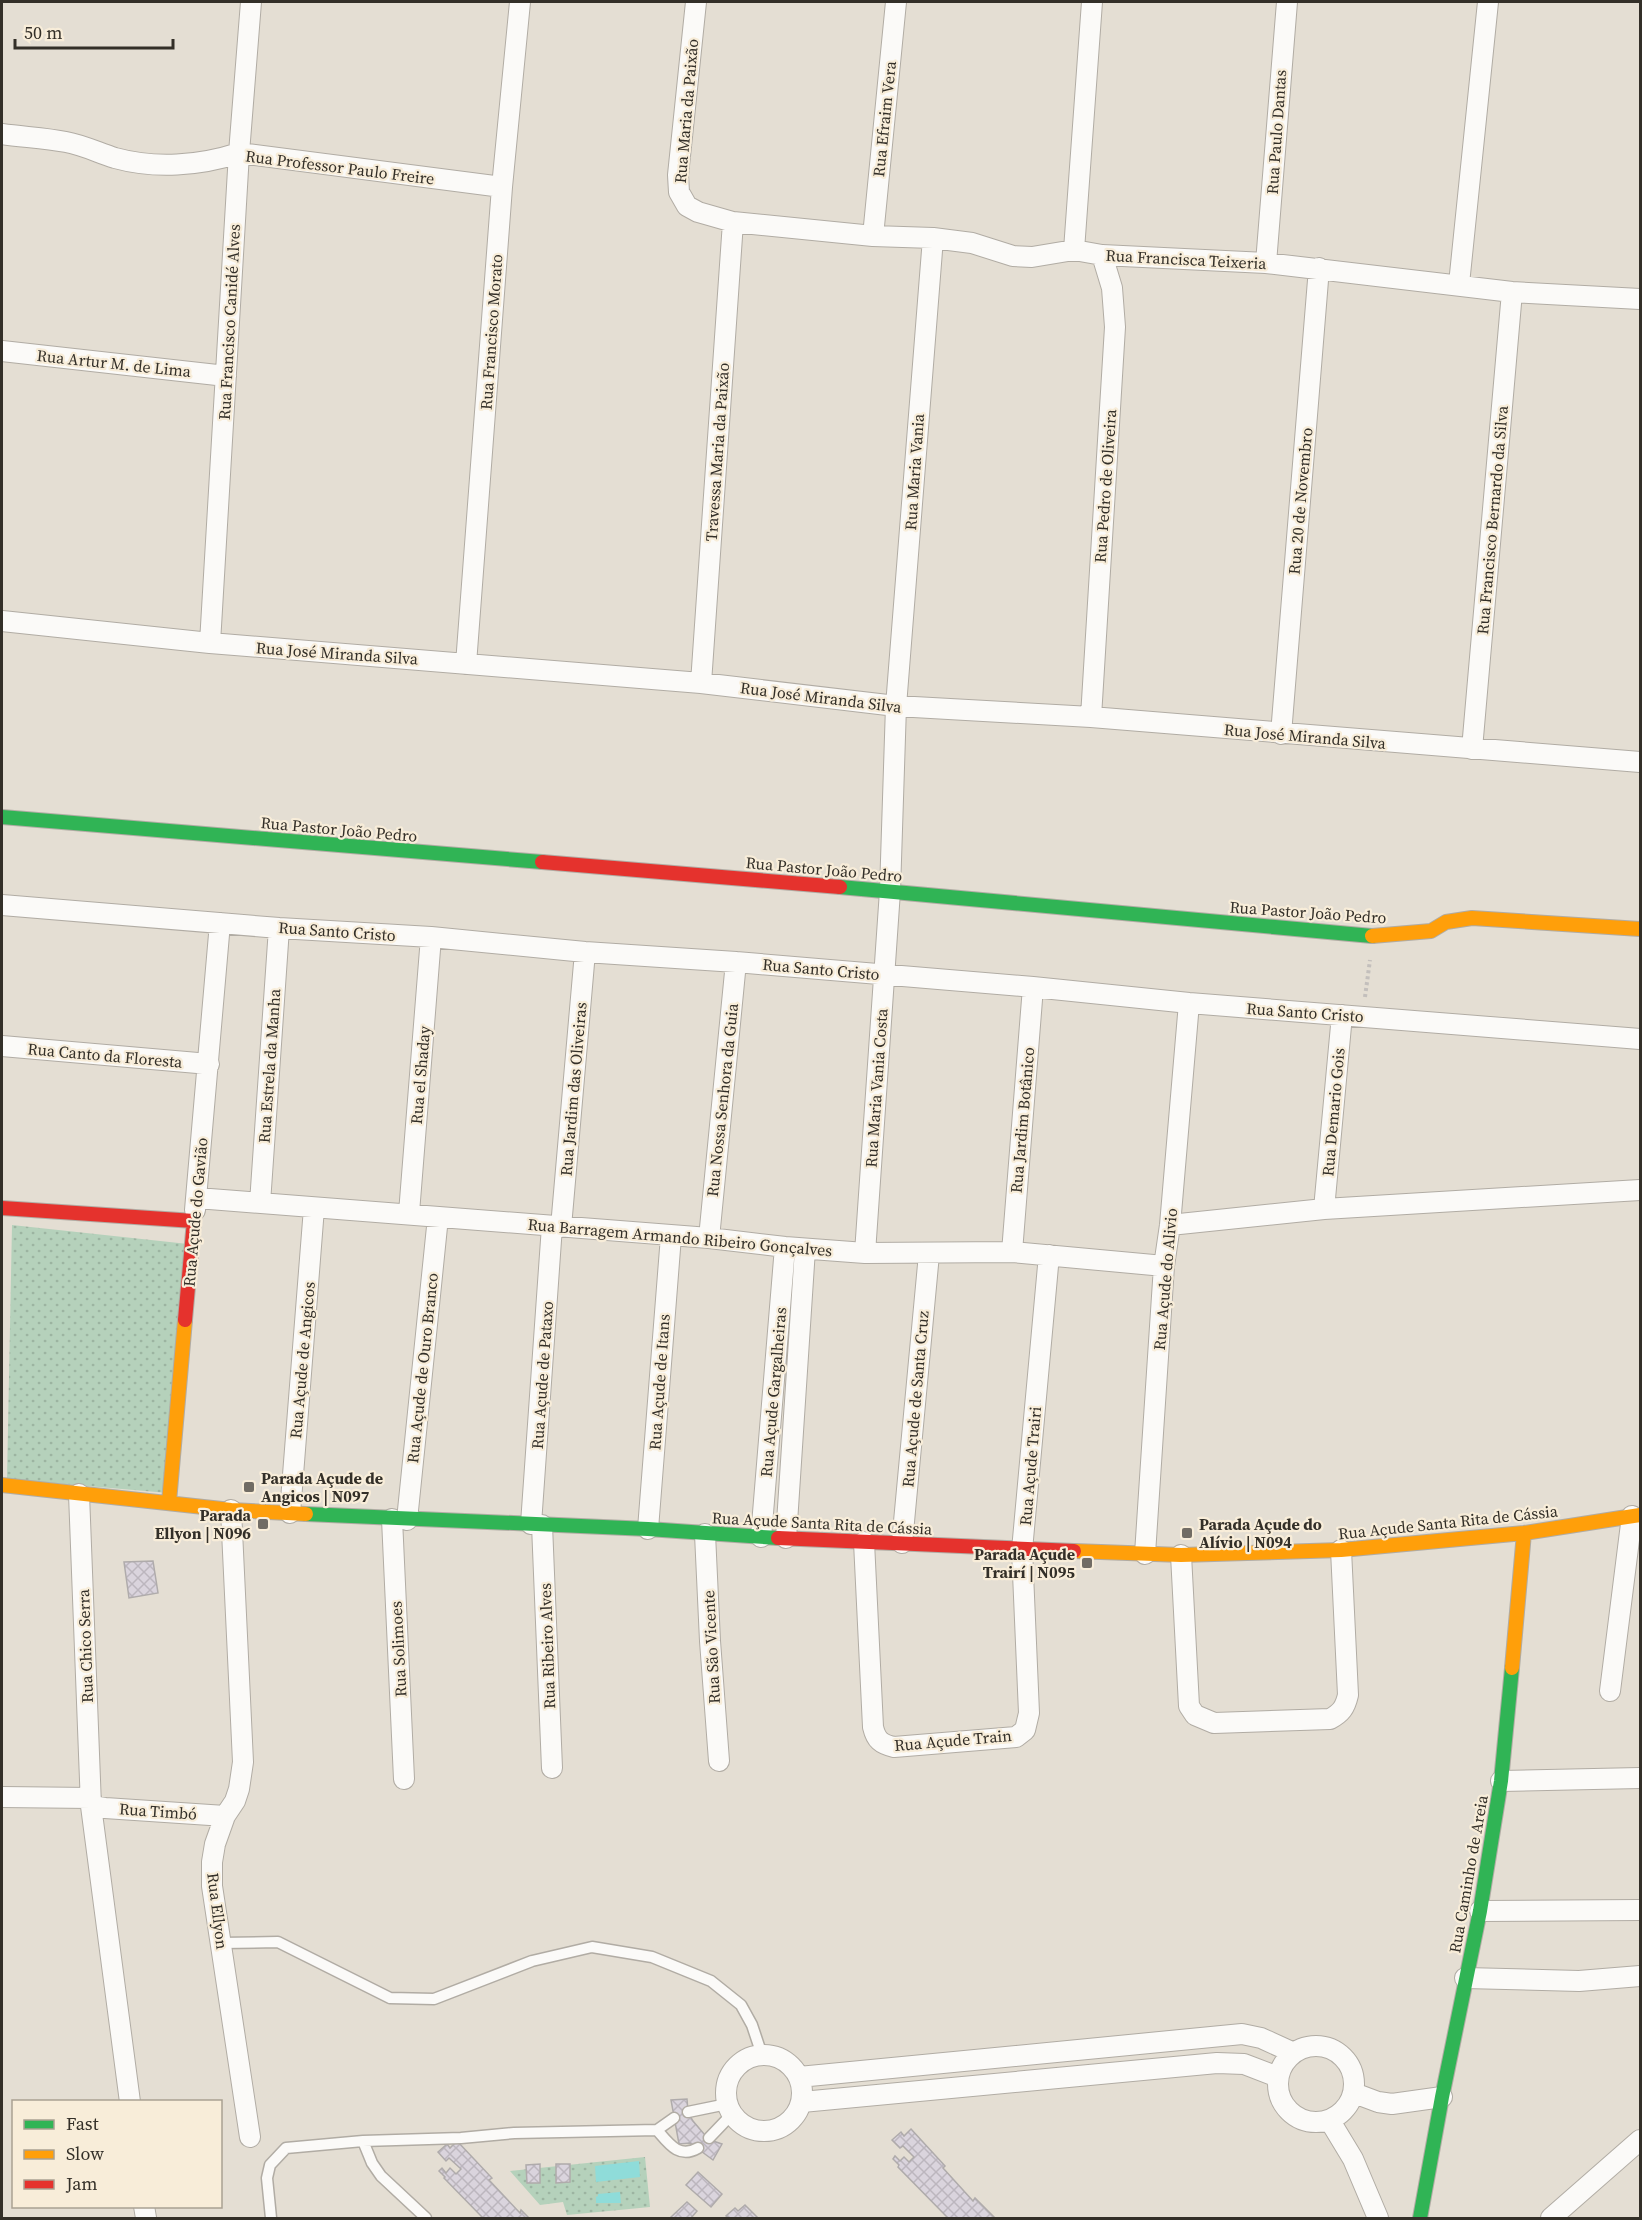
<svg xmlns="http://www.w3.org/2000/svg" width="1642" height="2220" font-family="'Source Serif 4',serif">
	<defs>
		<pattern id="park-dots" width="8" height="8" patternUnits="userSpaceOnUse" patternTransform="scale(1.5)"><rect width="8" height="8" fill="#b5d1bb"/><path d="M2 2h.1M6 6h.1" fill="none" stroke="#9cb4a1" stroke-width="1.8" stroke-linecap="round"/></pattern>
		<pattern id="building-cross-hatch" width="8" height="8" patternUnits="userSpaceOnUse" patternTransform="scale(1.5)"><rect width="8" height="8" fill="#dad4dd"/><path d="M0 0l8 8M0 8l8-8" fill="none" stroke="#bcb6be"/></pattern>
	</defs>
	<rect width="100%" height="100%" fill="#e4ded3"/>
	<path fill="url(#park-dots)" d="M 12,1225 L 188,1244 L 168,1493 L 7,1479 Z
		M 645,2157 L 650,2207 L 567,2215 L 563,2202 L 540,2205 L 510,2171 Z"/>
	<path fill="#8fdcd9" d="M 639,2161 L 640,2177 L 596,2182 L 595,2166 Z
		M 620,2192 L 621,2203 L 596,2203 L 596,2197 L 598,2196 L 598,2194 Z"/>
	<path fill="url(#building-cross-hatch)" stroke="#afabab" stroke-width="1.5" d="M 153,1561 L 158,1593 L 129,1598 L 124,1562 Z
		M 687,2099 L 688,2112 L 693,2121 L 704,2134 L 713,2141 L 722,2144 L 713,2160 L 690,2143 L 679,2144 L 671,2100 Z
		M 911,2129 L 945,2166 L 943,2168 L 973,2201 L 975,2198 L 995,2218 L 948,2218 L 898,2167 L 899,2165 L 893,2159 L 895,2156 L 900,2161 L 904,2157 L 909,2162 L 914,2157 L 903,2146 L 900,2148 L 892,2140 L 901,2132 L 904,2136 Z
		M 457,2141 L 492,2178 L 489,2180 L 520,2213 L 521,2210 L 529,2218 L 483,2218 L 444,2178 L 445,2177 L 439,2171 L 442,2168 L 446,2173 L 450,2168 L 456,2174 L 461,2169 L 449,2158 L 446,2161 L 438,2152 L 447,2144 L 450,2148 Z
		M 540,2164 L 540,2183 L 527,2183 L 526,2165 Z
		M 556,2164 L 570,2164 L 570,2182 L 556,2183 Z
		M 698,2172 L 722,2194 L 711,2207 L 686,2185 Z
		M 687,2202 L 697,2211 L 691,2218 L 670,2218 Z
		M 745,2205 L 758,2218 L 729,2218 L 726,2216 L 735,2208 L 738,2211 Z"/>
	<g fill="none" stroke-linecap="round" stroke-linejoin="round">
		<g stroke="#b1aca4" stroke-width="13">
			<path id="lane" d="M 221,1943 L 278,1942 L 390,1998 L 434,1999 L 532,1961 L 592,1947 L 652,1957 L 711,1981 L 741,2005 L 752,2025 L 762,2055
				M 688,2112 L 727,2104
				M 657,2130 C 669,2144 679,2159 698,2148
				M 709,2138 L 732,2114
				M 271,2218 L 267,2178 L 270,2165 L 286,2148 L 363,2141
				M 426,2218 L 381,2176 L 372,2163 L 363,2141 L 461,2138 L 514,2133 L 657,2130 L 674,2118"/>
		</g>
		<g stroke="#b1aca4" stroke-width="22">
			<path id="street" d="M 696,2 L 678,175 L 679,192 L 687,206 L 698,212 L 733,222 L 873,236 L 933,238 L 972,243 L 1013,256 L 1032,257 L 1074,250 L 1102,255 L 1266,263 L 1512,292 L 1640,299
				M 2,134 C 23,137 45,138 66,142 C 83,145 99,153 115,158 C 155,169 199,166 239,153 L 502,187
				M 873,236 L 896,2
				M 1074,250 L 1092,2
				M 1266,263 L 1287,2
				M 1459,284 L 1488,2
				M 2,351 L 226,376
				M 2,621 L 210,643 L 701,683 L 896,706 L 1091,717 L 1640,762
				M 210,643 L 239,153 L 251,2
				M 466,664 L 502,187 L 520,2
				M 701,683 L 733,222
				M 1091,717 L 1115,327 L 1112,288 L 1102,255
				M 1281,734 L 1319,268
				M 1472,749 L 1512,292
				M 2,905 L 279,928 L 431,937 L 585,952 L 736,962 L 1033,987 L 1189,1003 L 1640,1039
				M 2,1046 L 209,1064
				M 197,1198 L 709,1238 L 785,1247 L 865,1253 L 1012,1252 L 1164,1266
				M 260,1203 L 279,928
				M 1324,1209 L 1342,1015
				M 195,1210 L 220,923
				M 409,1213 L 431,937
				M 1170,1225 L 1324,1209 L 1640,1190
				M 561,1227 L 585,952
				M 709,1238 L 736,962
				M 1012,1252 L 1033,987
				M 865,1253 L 890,891 L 896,706 L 933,238
				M 79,1494 L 91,1806 L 130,2102
				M 231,1510 L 243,1762 L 239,1789 L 235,1801 L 225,1816 L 215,1844 L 212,1862 L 212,1886 L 250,2137
				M 290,1513 L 314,1208
				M 392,1519 L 404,1779
				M 407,1520 L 438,1217
				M 531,1524 L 552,1226
				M 542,1525 L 552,1768
				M 648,1529 L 671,1236
				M 705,1534 L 710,1641 L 719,1761
				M 761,1537 L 785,1247
				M 786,1538 L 805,1249
				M 864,1542 L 873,1727 C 876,1740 881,1744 894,1747 L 1016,1737 L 1025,1730 L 1029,1713 L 1022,1550 L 1049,1255
				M 902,1543 L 929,1254
				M 1145,1554 L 1164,1266 L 1170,1225 L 1189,1003
				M 1181,1555 L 1189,1706 L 1195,1715 L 1214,1723 L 1330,1719 C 1341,1713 1345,1708 1348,1695 L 1341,1550
				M 1610,1691 L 1632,1516
				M 1501,1781 L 1640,1778
				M 2,1797 L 91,1798
				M 91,1806 L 105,1808 L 225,1816
				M 1480,1911 L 1640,1910
				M 1465,1978 L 1579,1981 L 1640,1976
				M1278 2084a38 38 0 1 1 76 0a38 38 0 1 1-76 0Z
				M726 2093a38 38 0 1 1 76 0a38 38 0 1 1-76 0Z
				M 799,2077 L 1242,2034 L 1261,2038 L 1294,2053
				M 1354,2093 L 1378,2102 L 1392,2104 L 1442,2097
				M 802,2102 L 1217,2063 L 1244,2064 L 1278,2077
				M 1330,2121 L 1353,2159 L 1378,2218
				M 144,2206 L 146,2218
				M 1551,2218 L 1640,2140"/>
		</g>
		<g stroke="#b1aca4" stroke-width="16">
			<path id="fast" d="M 2,817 L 542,862
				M 840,887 L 1372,936
				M 306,1514 L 648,1529 L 778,1538
				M 1420,2218 L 1442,2097 L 1480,1911 L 1501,1781 L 1512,1668"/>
		</g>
		<g stroke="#b1aca4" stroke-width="16">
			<path id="slow" d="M 1372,936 L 1431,931 L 1446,922 L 1472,918 L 1640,929
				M 2,1485 L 231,1510 L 306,1514
				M 169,1502 L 185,1320
				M 1074,1551 L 1181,1555 L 1341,1550 L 1524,1533 L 1640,1515
				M 1512,1668 L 1524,1533"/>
		</g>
		<g stroke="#b1aca4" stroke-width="16">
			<path id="jam" d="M 542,862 L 840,887
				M 2,1208 L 194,1221 L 185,1320
				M 778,1538 L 1074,1551"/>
		</g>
		<path stroke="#c3bfbc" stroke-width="4" stroke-dasharray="3 3" stroke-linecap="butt" d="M 1365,997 L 1370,960"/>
		<use href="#lane" stroke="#fbfaf8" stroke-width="10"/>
		<use href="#street" stroke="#fbfaf8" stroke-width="20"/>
		<use href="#fast" stroke="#30b455" stroke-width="14"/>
		<use href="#slow" stroke="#ff9f0a" stroke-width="14"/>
		<use href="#jam" stroke="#e5322d" stroke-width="14"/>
	</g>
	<g fill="#716c64" stroke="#f8edd9" stroke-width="2">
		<rect x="243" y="1481" width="12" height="12" rx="3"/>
		<rect x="257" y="1518" width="12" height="12" rx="3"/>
		<rect x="1181" y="1527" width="12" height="12" rx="3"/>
		<rect x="1081" y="1557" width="12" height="12" rx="3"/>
	</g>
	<g text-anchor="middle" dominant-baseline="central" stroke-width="4.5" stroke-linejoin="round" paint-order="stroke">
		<g font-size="16" fill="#332f28" stroke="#f8edd9">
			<text transform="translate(686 111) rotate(-85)">Rua Maria da Paixão</text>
			<text transform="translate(884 119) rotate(-84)">Rua Efraim Vera</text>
			<text transform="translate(1276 132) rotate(-86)">Rua Paulo Dantas</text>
			<text transform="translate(340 167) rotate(7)">Rua Professor Paulo Freire</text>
			<text transform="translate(1186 259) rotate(3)">Rua Francisca Teixeria</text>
			<text transform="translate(229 322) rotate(-87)">Rua Francisco Canidé Alves</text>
			<text transform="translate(491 332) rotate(-86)">Rua Francisco Morato</text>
			<text transform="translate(114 363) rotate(6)">Rua Artur M. de Lima</text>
			<text transform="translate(717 452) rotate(-86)">Travessa Maria da Paixão</text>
			<text transform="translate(914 472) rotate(-86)">Rua Maria Vania</text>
			<text transform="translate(1105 486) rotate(-86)">Rua Pedro de Oliveira</text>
			<text transform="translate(1300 501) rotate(-85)">Rua 20 de Novembro</text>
			<text transform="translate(1492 520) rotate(-85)">Rua Francisco Bernardo da Silva</text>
			<text transform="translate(337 653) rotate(4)">Rua José Miranda Silva</text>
			<text transform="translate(821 697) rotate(7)">Rua José Miranda Silva</text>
			<text transform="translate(1305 736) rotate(5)">Rua José Miranda Silva</text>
			<text transform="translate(339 829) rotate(5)">Rua Pastor João Pedro</text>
			<text transform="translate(824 869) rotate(5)">Rua Pastor João Pedro</text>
			<text transform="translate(1308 912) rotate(4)">Rua Pastor João Pedro</text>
			<text transform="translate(337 931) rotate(4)">Rua Santo Cristo</text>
			<text transform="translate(821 969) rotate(5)">Rua Santo Cristo</text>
			<text transform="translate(1305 1012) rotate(4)">Rua Santo Cristo</text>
			<text transform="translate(105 1055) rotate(5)">Rua Canto da Floresta</text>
			<text transform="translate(269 1066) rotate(-86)">Rua Estrela da Manha</text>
			<text transform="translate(420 1075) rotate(-85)">Rua el Shaday</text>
			<text transform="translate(876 1088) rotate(-86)">Rua Maria Vania Costa</text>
			<text transform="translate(573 1089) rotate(-85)">Rua Jardim das Oliveiras</text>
			<text transform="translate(722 1100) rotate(-84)">Rua Nossa Senhora da Guia</text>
			<text transform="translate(1333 1112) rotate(-85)">Rua Demario Gois</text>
			<text transform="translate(1022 1120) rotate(-85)">Rua Jardim Botânico</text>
			<text transform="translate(195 1212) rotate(-85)">Rua Açude do Gavião</text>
			<text transform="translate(680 1237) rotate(5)">Rua Barragem Armando Ribeiro Gonçalves</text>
			<text transform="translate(1165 1279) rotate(-85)">Rua Açude do Alivio</text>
			<text transform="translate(302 1360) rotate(-85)">Rua Açude de Angicos</text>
			<text transform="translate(422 1368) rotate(-84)">Rua Açude de Ouro Branco</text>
			<text transform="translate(542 1375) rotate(-86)">Rua Açude de Pataxo</text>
			<text transform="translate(659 1382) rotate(-86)">Rua Açude de Itans</text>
			<text transform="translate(773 1392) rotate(-85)">Rua Açude Gargalheiras</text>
			<text transform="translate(915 1399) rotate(-85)">Rua Açude de Santa Cruz</text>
			<text transform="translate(1030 1466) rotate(-85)">Rua Açude Trairi</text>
			<text transform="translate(1448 1522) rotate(-6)">Rua Açude Santa Rita de Cássia</text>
			<text transform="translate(822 1523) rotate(3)">Rua Açude Santa Rita de Cássia</text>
			<text transform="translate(85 1646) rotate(-92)">Rua Chico Serra</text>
			<text transform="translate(547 1646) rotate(-92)">Rua Ribeiro Alves</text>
			<text transform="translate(711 1647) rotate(-93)">Rua São Vicente</text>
			<text transform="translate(398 1649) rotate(-93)">Rua Solimoes</text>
			<text transform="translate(953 1740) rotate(-5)">Rua Açude Train</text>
			<text transform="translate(158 1811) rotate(4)">Rua Timbó</text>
			<text transform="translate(1468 1874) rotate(-80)">Rua Caminho de Areia</text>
			<text transform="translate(218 1911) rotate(83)">Rua Ellyon</text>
		</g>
		<g font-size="16" font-weight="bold" fill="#332f28" stroke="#f8edd9" text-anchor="start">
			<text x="261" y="1478">Parada Açude de<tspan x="261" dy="18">Angicos | N097</tspan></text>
			<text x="251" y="1515" text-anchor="end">Parada<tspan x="251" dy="18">Ellyon | N096</tspan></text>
			<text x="1199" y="1524">Parada Açude do<tspan x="1199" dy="18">Alívio | N094</tspan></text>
			<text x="1075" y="1554" text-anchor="end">Parada Açude<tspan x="1075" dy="18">Trairí | N095</tspan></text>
		</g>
	</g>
	<rect width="1642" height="2220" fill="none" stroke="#332f28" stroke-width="6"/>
	<rect x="12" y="2100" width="210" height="108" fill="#f8edd9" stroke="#a9a192" stroke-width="1.5"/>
	<rect x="24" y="2120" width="30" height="9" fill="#30b455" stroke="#a9a192" stroke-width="1.5"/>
	<text x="66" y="2130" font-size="18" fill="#332f28">Fast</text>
	<rect x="24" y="2150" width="30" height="9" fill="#ff9f0a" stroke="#a9a192" stroke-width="1.5"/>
	<text x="66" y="2160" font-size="18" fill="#332f28">Slow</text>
	<rect x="24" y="2180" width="30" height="9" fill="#e5322d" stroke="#a9a192" stroke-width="1.5"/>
	<text x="66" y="2190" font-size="18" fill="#332f28">Jam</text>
	<path d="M15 39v9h158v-9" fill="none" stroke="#332f28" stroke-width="3"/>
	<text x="24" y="39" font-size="18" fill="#332f28" stroke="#f8edd9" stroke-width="4.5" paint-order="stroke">50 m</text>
</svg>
